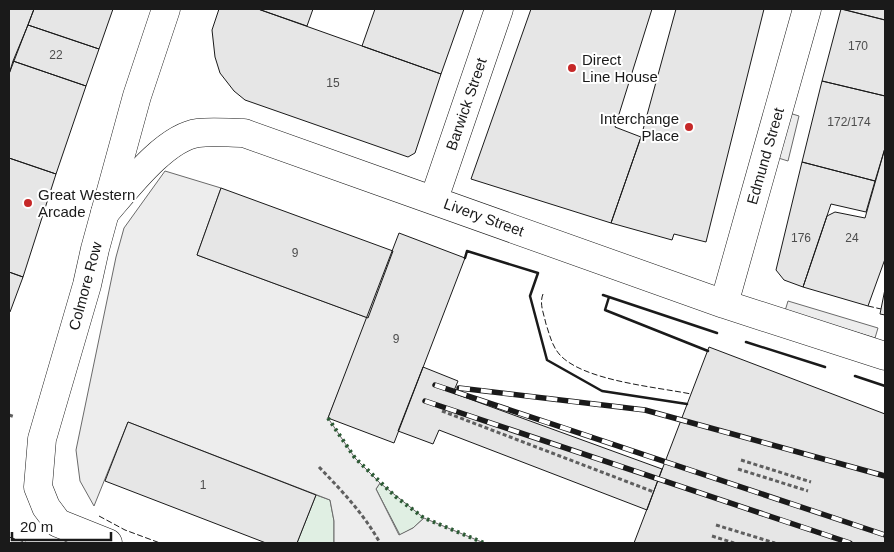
<svg xmlns="http://www.w3.org/2000/svg" width="894" height="552" font-family="Helvetica,sans-serif">
	<rect width="100%" height="100%" fill="#fff"/>
	<path fill="#e0efe3" stroke="#6a6a6a" d="M 380,483 L 424,518 L 413,528 L 400,535 L 376,489 Z
		M 316,495 L 330,500 L 334,521 L 334,543 L 297,543 Z"/>
	<path fill="#ededed" stroke="#6a6a6a" d="M 786,112 L 799,116 L 788,161 L 775,157 Z
		M 165,171 L 221,188 L 197,255 L 368,318 L 328,418 L 355,458 L 380,483 L 376,489 L 399,535 L 413,528 L 424,518 L 484,543 L 334,543 L 334,521 L 330,500 L 128,422 L 94,506 L 80,481 L 76,450 L 116,257 L 124,228 Z
		M 788,301 L 878,328 L 875,338 L 785,311 Z"/>
	<path fill="#e6e6e6" stroke="#1a1a1a" d="M 9,9 L 34,9 L 9,74 Z
		M 34,9 L 113,9 L 99,49 L 28,25 Z
		M 219,9 L 258,9 L 441,74 L 415,153 L 408,157 L 245,100 L 234,91 L 220,73 L 215,57 L 212,30 Z
		M 258,9 L 313,9 L 307,26 Z
		M 375,9 L 464,9 L 441,74 L 362,46 Z
		M 531,9 L 652,9 L 615,127 L 641,137 L 611,223 L 471,179 Z
		M 676,9 L 764,9 L 706,242 L 674,234 L 672,240 L 611,223 L 641,137 Z
		M 841,9 L 885,20 L 885,96 L 822,81 Z
		M 842,9 L 885,9 L 885,20 Z
		M 28,25 L 99,49 L 86,86 L 13,61 Z
		M 13,61 L 86,86 L 56,174 L 9,158 L 9,74 Z
		M 822,81 L 885,96 L 885,148 L 875,181 L 802,162 Z
		M 885,148 L 885,259 L 868,306 L 803,287 L 827,216 L 835,212 L 865,218 Z
		M 9,158 L 56,174 L 23,277 L 9,272 Z
		M 802,162 L 875,181 L 866,212 L 831,204 L 803,287 L 784,280 L 776,270 Z
		M 221,188 L 393,251 L 368,318 L 197,255 Z
		M 399,233 L 465,258 L 394,443 L 328,418 Z
		M 9,272 L 23,277 L 10,312 L 9,311 Z
		M 885,289 L 885,315 L 880,314 Z
		M 709,347 L 885,414 L 885,543 L 634,543 Z
		M 423,367 L 458,381 L 453,393 L 662,469 L 647,510 L 439,430 L 433,444 L 398,431 Z
		M 128,422 L 316,495 L 297,543 L 266,543 L 105,481 Z"/>
	<g fill="none" stroke-linecap="round" stroke-linejoin="round">
		<g stroke="#1a1a1a" stroke-width="29">
			<path id="minor" d="M 434,199 L 499,9
				M 105,213 C 126,189 165,137 198,133 C 213,131 229,133 244,133 L 724,304 L 885,356
				M 724,304 L 807,9"/>
		</g>
		<g stroke="#1a1a1a" stroke-width="29">
			<path id="tertiary" d="M 108,543 L 58,523 L 46,507 L 38,487 L 42,439 L 87,285 L 95,249 L 137,96 L 166,9"/>
		</g>
		<path stroke="#5f5f5f" stroke-width="3" stroke-dasharray="4 2.5" stroke-linecap="butt" d="M 442,411 L 654,492
			M 9,415 L 15,417
			M 741,460 L 811,482
			M 319,467 C 342,491 364,514 380,543
			M 738,469 L 808,491
			M 716,525 L 775,543
			M 712,536 L 734,543"/>
		<use href="#minor" stroke="#fff" stroke-width="28"/>
		<use href="#tertiary" stroke="#fff" stroke-width="28"/>
		<g stroke="#1a1a1a" stroke-width="5.5">
			<path id="rail" d="M 435,385 L 885,535
				M 459,388 L 645,410 L 885,476
				M 425,401 L 850,543"/>
		</g>
		<use href="#rail" stroke="#fff" stroke-width="4" stroke-dasharray="11" stroke-linecap="butt"/>
		<path stroke="#2b5a34" stroke-width="4" stroke-dasharray="2.5 4" stroke-linecap="butt" d="M 328,418 L 355,458 L 396,497 L 424,518 L 484,543"/>
		<path stroke="#1a1a1a" stroke-width="1" stroke-dasharray="6 2.5" stroke-linecap="butt" d="M 543,294 C 539,304 544,314 546,324 C 550,336 552,346 560,355 C 584,381 657,387 691,394
			M 868,306 L 881,309
			M 99,516 L 125,530 L 160,543
			M 9,537 L 28,543"/>
		<path stroke="#1a1a1a" stroke-width="2.5" d="M 465,258 L 467,251 L 538,273 L 530,296 L 547,360 L 602,391 L 687,404
			M 603,295 L 717,333
			M 609,297 L 605,310 L 708,351
			M 746,342 L 825,367
			M 855,376 L 885,386"/>
	</g>
	<g fill="#c62828" stroke="#fff" stroke-width="2">
		<circle cx="572" cy="68" r="5"/>
		<circle cx="689" cy="127" r="5"/>
		<circle cx="28" cy="203" r="5"/>
	</g>
	<g text-anchor="middle" dominant-baseline="central" stroke-width="4" stroke-linejoin="round" paint-order="stroke">
		<g font-size="12" fill="#4d4d4d">
			<text x="858" y="46">170</text>
			<text x="56" y="55">22</text>
			<text x="333" y="83">15</text>
			<text x="849" y="122">172/174</text>
			<text x="801" y="238">176</text>
			<text x="852" y="238">24</text>
			<text x="295" y="253">9</text>
			<text x="396" y="339">9</text>
			<text x="203" y="485">1</text>
		</g>
		<g font-size="15" fill="#1a1a1a" stroke="#fff" text-anchor="start">
			<text x="582" y="59">Direct<tspan x="582" dy="17">Line House</tspan></text>
			<text x="679" y="118" text-anchor="end">Interchange<tspan x="679" dy="17">Place</tspan></text>
			<text x="38" y="194">Great Western<tspan x="38" dy="17">Arcade</tspan></text>
		</g>
		<g font-size="15" fill="#1a1a1a" stroke="#fff">
			<text transform="translate(466 104) rotate(-71)">Barwick Street</text>
			<text transform="translate(765 156) rotate(-74)">Edmund Street</text>
			<text transform="translate(484 217) rotate(20)">Livery Street</text>
			<text transform="translate(85 286) rotate(-75)">Colmore Row</text>
		</g>
	</g>
	<rect width="894" height="552" fill="none" stroke="#1a1a1a" stroke-width="20"/>
	<path d="M12 532v8h99v-8" fill="none" stroke="#1a1a1a" stroke-width="2.5"/>
	<text x="20" y="532" font-size="15" fill="#1a1a1a" stroke="#ffffff" stroke-width="4" paint-order="stroke">20 m</text>
</svg>
